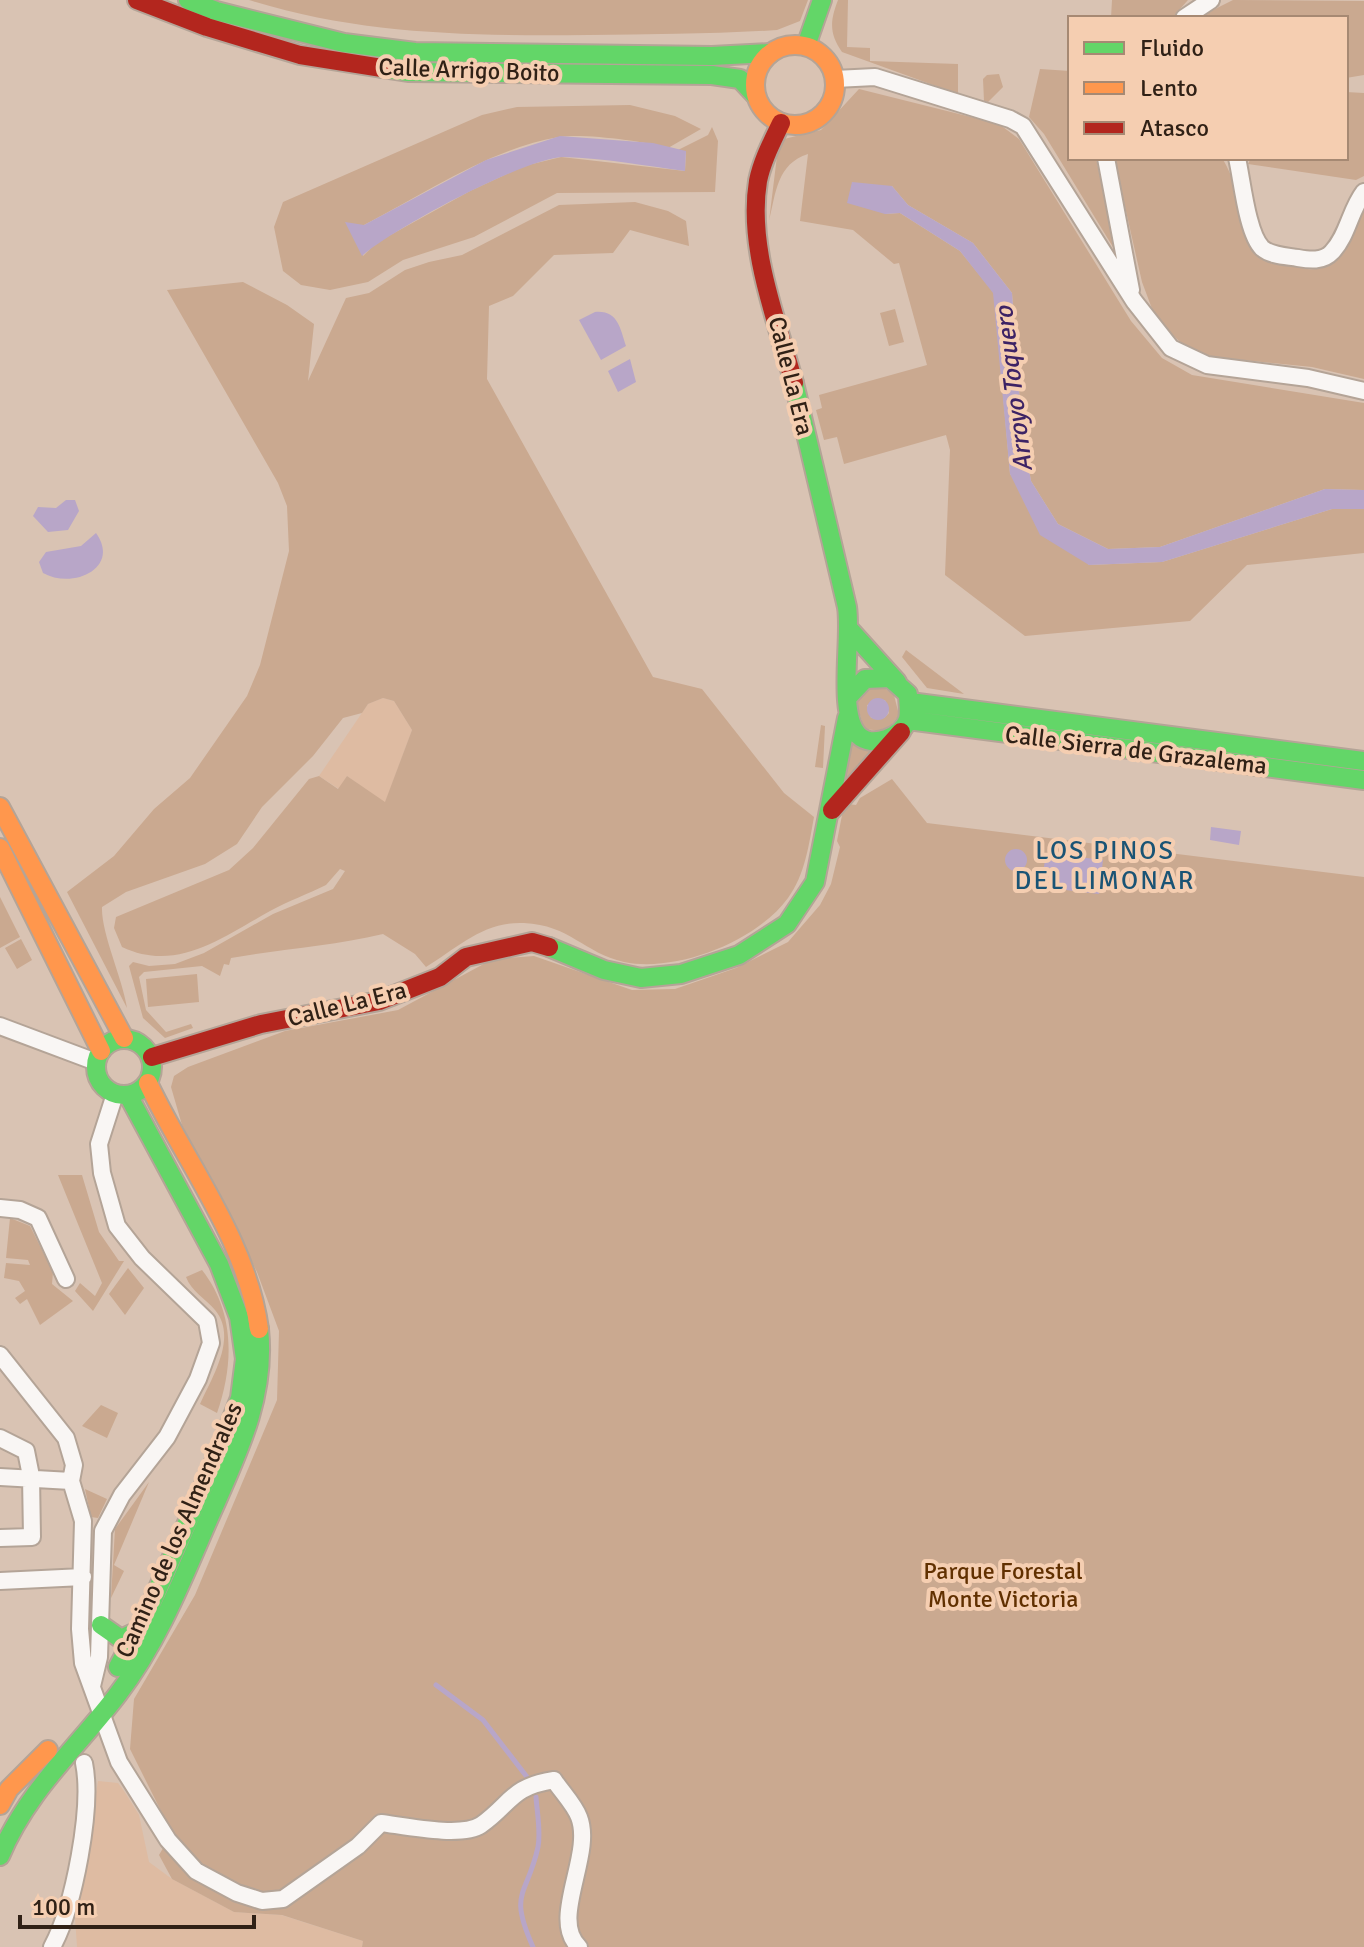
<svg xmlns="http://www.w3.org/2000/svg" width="1364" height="1947" font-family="Signika,sans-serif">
	<rect width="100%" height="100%" fill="#d9c3b3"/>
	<path fill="#debba2" d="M 383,698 L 394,701 L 412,730 L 385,803 L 347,776 L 339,789 L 319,776 L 368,704 Z
		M 98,1781 L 118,1783 L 124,1791 L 139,1815 L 149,1862 L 172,1879 L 234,1912 L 281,1915 L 363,1941 L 362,1947 L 77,1947 L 75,1918 L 90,1852 L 88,1843 Z"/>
	<path fill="#caa990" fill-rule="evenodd" d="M 249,0 L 808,0 L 800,21 L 777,30 C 714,34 651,34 588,35 C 472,36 360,35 249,0 Z
		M 838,0 L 848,0 L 847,47 L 870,48 L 870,61 L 958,64 L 958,94 L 842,52 C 829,33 830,21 838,0 Z
		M 1112,0 L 1188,0 L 1172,18 L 1111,18 Z
		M 1233,0 L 1364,1 L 1364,75 L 1346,78 L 1346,18 L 1197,18 Z
		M 1040,69 L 1070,71 L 1070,158 L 1096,158 L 1116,252 L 1044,134 L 1029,117 Z
		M 999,74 L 1003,87 L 988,102 L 984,101 L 983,79 L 987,75 Z
		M 859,89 L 999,124 L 1019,139 L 1131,321 L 1162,358 L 1192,375 L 1364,403 L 1364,490 L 1325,489 L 1160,547 L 1108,549 L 1058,524 L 1031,481 L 1022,431 L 1012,293 L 973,243 L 908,205 L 892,186 L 885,214 L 900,213 L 960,251 L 994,293 L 1010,474 L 1089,565 L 1162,562 L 1332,509 L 1364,509 L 1364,553 L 1247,565 L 1190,621 L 1025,636 L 945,575 L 950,450 L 946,435 L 844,464 L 837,437 L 824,440 L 816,410 L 822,408 L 819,395 L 927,365 L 899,263 L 894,264 L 853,230 L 800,221 L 808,154 C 777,164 776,192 769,221 L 777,156 L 784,139 L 821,130 Z
		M 1346,92 L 1364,93 L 1364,176 L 1356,180 L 1248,164 L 1251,158 L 1346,158 Z
		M 630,105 L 675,116 L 701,129 L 668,148 C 646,141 581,133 559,137 C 489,149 426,193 364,225 L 363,256 L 376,243 L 470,191 L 524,166 L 561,157 L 685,171 L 686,152 L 676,151 L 708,135 L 712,127 L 718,141 L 715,192 L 557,193 L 474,237 L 403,260 L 368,282 L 330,290 L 301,285 L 283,271 L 274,227 L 283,202 L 482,115 L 517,107 Z
		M 1114,158 L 1222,158 C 1258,217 1214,252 1307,269 C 1320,271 1337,264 1344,252 C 1353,238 1354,220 1364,206 L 1364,379 L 1312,367 L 1214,357 L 1187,348 L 1167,330 L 1154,314 L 1142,282 Z
		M 635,202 L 668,211 L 686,221 L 689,246 L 630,230 L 613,253 L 554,255 L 513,296 L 489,306 L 487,379 L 653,677 L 702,689 L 784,793 L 814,817 C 809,844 805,875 788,898 C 757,941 677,973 624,962 C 584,953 570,925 524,923 C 484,921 457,948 426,967 L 415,954 L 383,934 C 333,946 282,949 231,958 L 229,965 L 224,964 L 220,976 L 202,966 L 144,972 L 139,977 L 146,1010 L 166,1032 L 191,1024 L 193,1028 L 165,1038 L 143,1018 L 129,966 L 133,962 L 149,966 L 175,964 L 204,953 L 273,914 L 333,889 L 345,871 L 340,869 L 326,885 C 308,894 288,901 270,911 C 223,937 177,973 122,947 L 114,928 L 116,917 L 229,870 L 253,848 L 309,779 L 319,776 L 338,789 L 347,776 L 385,802 L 412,730 L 394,701 L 383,698 L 368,704 L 362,713 L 343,718 L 313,756 L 262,807 L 237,844 L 205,864 L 126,892 L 102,907 C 101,933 122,977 127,1008 L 67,892 L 114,856 L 154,809 L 190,778 L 247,696 L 260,665 L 289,551 L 287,506 L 278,483 L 167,290 L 243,282 L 287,305 L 314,324 L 308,381 L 346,298 L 369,293 L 405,270 L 429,262 L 462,255 L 559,205 Z
		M 895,309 L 904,342 L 889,346 L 880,313 Z
		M 906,650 L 964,694 L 927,688 L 902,657 Z
		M 883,687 L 894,695 L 899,715 C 889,730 881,733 864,728 L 856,702 L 869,688 ZM 885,700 L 889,713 L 884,718 L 871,718 L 867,705 Z
		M 821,725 L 825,726 L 823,768 L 815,767 Z
		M 851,741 L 881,751 L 837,785 Z
		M 892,779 L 927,823 L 1364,877 L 1364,1947 L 362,1947 L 363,1941 L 282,1915 L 234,1912 L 172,1879 L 159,1855 L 172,1833 L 130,1749 L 134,1699 L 195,1595 L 277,1400 L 279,1331 L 257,1272 L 182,1125 L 171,1087 L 174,1076 L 188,1067 L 285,1031 L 398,1010 L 493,959 L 534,956 L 632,990 L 675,989 L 736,968 L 788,942 L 820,905 L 831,884 L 840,847 L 837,841 L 843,810 L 848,804 L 856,805 L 860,798 Z
		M 0,897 L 20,937 L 0,948 Z
		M 21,939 L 32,960 L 17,969 L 5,948 Z
		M 197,974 L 199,1002 L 148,1007 L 146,979 Z
		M 58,1175 L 82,1175 L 99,1232 L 119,1261 L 124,1261 L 93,1311 L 75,1291 L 80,1283 L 95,1296 L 102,1283 Z
		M 10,1218 L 30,1226 L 53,1272 L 52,1284 L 73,1301 L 40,1325 L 27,1299 L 20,1304 L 15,1298 L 25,1291 L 19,1281 L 4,1278 L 6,1263 L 30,1265 L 28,1260 L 6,1258 Z
		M 128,1268 L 144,1288 L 125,1315 L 109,1294 Z
		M 202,1270 C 235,1312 234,1364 217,1413 L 200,1404 C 212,1377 238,1337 215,1310 C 206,1299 191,1291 186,1277 Z
		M 101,1405 L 118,1413 L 107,1438 L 82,1426 Z
		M 149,1482 L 114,1565 L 124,1571 L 111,1598 L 115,1529 Z
		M 85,1489 L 107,1499 L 98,1518 L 91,1517 Z"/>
	<path fill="#b8a6c8" d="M 560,136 L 653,143 L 686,151 L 685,171 C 646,166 604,158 564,157 C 526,157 391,230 362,256 L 345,222 L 364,225 L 486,160 Z
		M 852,182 L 892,186 L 908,205 L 973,243 L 1012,293 L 1022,431 L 1031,481 L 1058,524 L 1108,549 L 1160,547 L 1325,489 L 1364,490 L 1364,509 L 1332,509 L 1162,562 L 1089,565 L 1040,535 L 1010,474 L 993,293 L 960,251 L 900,213 L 885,214 L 847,203 Z
		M 595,312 C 618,310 620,328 626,346 L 601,360 L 579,320 Z
		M 630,359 L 636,382 L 618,392 L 608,371 Z
		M 66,500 L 75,500 L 79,511 L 68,530 L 48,532 L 33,516 L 38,507 L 56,508 Z
		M 96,533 C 121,568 73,590 43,573 L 39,562 L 46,552 L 81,546 Z
		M867 709a11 11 0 1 1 22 0a11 11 0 1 1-22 0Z
		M 1211,827 L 1241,831 L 1239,845 L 1210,840 Z
		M1005 860a11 11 0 1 1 22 0a11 11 0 1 1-22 0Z
		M 1046,853 L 1103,860 L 1099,894 L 1041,887 Z"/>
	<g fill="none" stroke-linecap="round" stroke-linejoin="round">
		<path stroke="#b8a6c8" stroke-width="5" d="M 436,1685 L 483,1720 L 527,1777
			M 533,1947 C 508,1891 527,1897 538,1847 C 541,1832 537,1812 536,1797"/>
		<g stroke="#b4a497" stroke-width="20">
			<path id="street" d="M 1184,18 L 1211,0
				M 835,79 L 875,77 L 1010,119 L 1023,126 L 1134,301 L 1171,348 L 1207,365 L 1308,378 L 1364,391
				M 1106,158 L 1131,290
				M 1237,158 C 1242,179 1247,233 1262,248 C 1271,256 1286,256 1298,258 C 1309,260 1323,262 1332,252 C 1348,235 1350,210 1364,192
				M 0,1026 L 96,1062
				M 0,1208 L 20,1210 L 38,1218 L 66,1279
				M 0,1355 L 66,1438 L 74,1465 L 71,1481 L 83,1521 L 80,1629 L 83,1663 L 119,1762 L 168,1840 L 196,1871 L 237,1893 L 262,1901 L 283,1899 L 358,1846 L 381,1823 C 405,1826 461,1838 481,1825 C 512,1803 510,1787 554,1780 C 561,1791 574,1804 579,1817 C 594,1855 549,1919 579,1947
				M 0,1438 L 26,1451 L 31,1476 L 32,1537 L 0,1538
				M 0,1477 L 71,1481
				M 0,1581 L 83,1577
				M 92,1686 L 99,1657 L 103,1531 L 122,1495 L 167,1437 L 198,1379 L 211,1343 L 207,1321 L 142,1258 L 117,1226 L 102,1173 L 99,1144 L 115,1094
				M 52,1947 C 74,1907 93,1807 84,1763"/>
		</g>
		<g stroke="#b4a497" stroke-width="22">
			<path id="fast" d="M 188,0 L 216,11 L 344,43 L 415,52 L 712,56 L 771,53
				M 806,46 L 822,0
				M 382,68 L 408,72 L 712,75 L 740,79 L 756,96
				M 794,383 L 847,607 C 852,638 837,713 858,735 C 872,749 903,737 908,719 C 910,712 908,701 908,694 L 890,678 L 865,679 L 847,698
				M 850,630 L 897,682
				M 910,702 L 1364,761
				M 908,720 L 1364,780
				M 549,947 L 604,970 L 641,978 L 681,974 L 739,955 L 787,924 L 815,882 L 847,718
				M96 1067a28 28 0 1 1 56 0a28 28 0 1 1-56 0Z
				M 101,1625 L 121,1639 L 136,1632
				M 118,1667 L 147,1613 L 219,1451 L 240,1398 L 245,1359 L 239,1317 L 219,1264 L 128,1095
				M 0,1856 C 27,1791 76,1749 118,1694 C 155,1646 179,1588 203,1532 C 231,1466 267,1403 259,1329"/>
		</g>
		<g stroke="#b4a497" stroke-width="22">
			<path id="slow" d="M755 85a40 40 0 1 1 80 0a40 40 0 1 1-80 0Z
				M 0,807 L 124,1038
				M 0,848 L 101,1051
				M 148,1083 C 185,1162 247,1240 259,1329
				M 0,1805 L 9,1789 L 48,1750"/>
		</g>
		<g stroke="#b4a497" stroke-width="22">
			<path id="jam" d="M 137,0 L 207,27 L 300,55 L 382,68
				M 781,123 C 772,142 762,161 758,181 C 747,247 777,321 794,383
				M 832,810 L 901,732
				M 152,1057 L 261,1024 L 379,1001 L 440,977 L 466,957 L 532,942 L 549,947"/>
		</g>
		<use href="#street" stroke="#f9f6f4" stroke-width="16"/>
		<use href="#fast" stroke="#63d668" stroke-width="18"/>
		<use href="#slow" stroke="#ff974d" stroke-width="18"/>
		<use href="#jam" stroke="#b3261e" stroke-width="18"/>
	</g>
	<g text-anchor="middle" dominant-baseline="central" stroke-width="8" stroke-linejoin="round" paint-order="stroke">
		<g font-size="24" fill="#302116" stroke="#f5ceb1">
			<text transform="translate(469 70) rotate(2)">Calle Arrigo Boito</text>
			<text transform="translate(791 376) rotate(76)">Calle La Era</text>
			<text transform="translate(1136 750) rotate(7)">Calle Sierra de Grazalema</text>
			<text transform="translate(347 1004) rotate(-14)">Calle La Era</text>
			<text transform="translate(179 1530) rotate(-66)">Camino de los Almendrales</text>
		</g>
		<g font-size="24" fill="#613000" stroke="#f5ceb1">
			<text x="1003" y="1571">Parque Forestal<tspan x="1003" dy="28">Monte Victoria</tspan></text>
		</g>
		<g font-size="26" font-style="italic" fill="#3d2365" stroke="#f5ceb1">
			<text transform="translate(1014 389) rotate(-97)">Arroyo Toquero</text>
		</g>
		<g font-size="26" letter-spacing="2" fill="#1a5475" stroke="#f5ceb1">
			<text x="1105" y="851">LOS PINOS<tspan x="1105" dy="30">DEL LIMONAR</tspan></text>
		</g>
	</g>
	<rect x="1068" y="16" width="280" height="144" fill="#f5ceb1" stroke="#a68973" stroke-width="2"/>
	<rect x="1084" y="42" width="40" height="12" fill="#63d668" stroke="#a68973" stroke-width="2"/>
	<text x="1140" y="56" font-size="24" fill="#302116">Fluido</text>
	<rect x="1084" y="82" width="40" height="12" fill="#ff974d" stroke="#a68973" stroke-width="2"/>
	<text x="1140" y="96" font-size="24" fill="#302116">Lento</text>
	<rect x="1084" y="122" width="40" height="12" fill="#b3261e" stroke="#a68973" stroke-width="2"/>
	<text x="1140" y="136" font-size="24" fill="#302116">Atasco</text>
	<path d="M20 1915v12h234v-12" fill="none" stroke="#302116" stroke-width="4"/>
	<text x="32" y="1915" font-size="24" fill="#302116" stroke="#f5ceb1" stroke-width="6" paint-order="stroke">100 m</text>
</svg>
